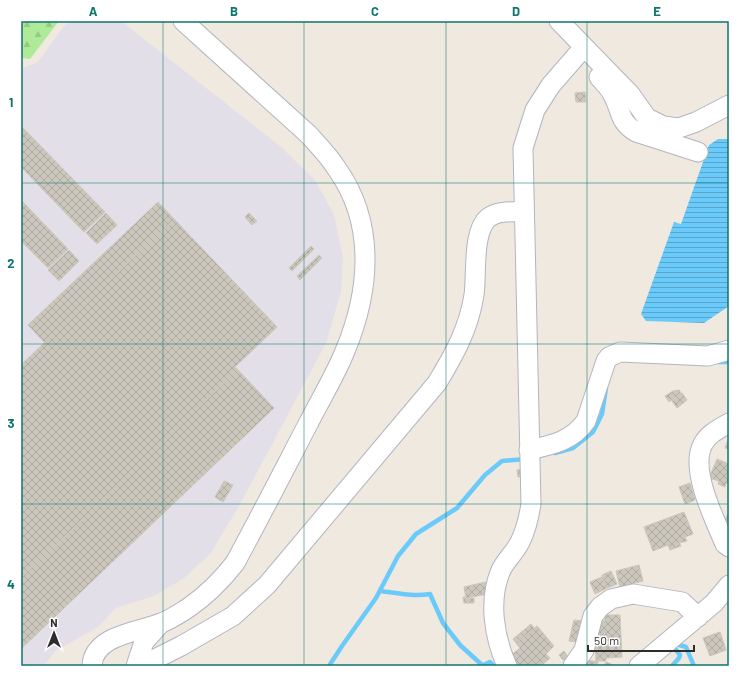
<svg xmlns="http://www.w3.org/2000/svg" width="750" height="687" font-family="Barlow,sans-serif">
	<defs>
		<pattern id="forest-firs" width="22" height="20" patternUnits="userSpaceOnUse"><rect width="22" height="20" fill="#aeea97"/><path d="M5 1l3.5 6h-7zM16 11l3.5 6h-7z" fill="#96c982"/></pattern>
		<pattern id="water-rules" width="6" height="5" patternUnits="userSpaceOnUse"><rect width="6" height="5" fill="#6acaf9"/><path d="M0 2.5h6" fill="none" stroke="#58a4ca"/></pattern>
		<pattern id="building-cross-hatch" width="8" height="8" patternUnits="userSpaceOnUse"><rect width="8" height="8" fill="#cbc7bd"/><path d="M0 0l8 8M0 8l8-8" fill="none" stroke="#afaba3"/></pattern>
	</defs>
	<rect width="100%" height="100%" fill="#efe9df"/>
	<path fill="#e2dfe8" d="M 71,21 L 121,21 L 281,147 L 315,180 L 334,215 L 343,258 L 341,292 L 326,343 L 239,506 L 211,553 L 184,578 L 154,596 L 116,608 L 98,627 L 55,651 L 44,666 L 21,666 L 21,69 L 38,62 L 64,26 Z"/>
	<path fill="url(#forest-firs)" d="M 21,21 L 59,21 L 30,59 L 21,58 Z"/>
	<path fill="url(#water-rules)" d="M 718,139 L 729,139 L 729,306 L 704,323 L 646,321 L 641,314 L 674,222 L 681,224 L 709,145 Z"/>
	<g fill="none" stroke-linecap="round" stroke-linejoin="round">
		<path stroke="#6acaf9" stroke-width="4.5" d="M 717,362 L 726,362 L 729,361
			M 555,453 L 573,448 L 593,432 L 602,414 L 606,388
			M 380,591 C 397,593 413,597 430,594 L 443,623 L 460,645 L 482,665
			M 329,666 L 342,646 L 376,598 L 398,556 L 416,534 L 457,508 L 485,475 L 502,461 L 526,459
			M 481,666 L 490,662 L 494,666
			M 672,666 L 679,658 L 680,655 L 673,646 L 676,644 L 686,647 L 694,666"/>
	</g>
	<path fill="url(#building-cross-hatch)" stroke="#cbc6b8" d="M 585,92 L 586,102 L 576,102 L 575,93 Z
		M 21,126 L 105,212 L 84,232 L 21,167 Z
		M 21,200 L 68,249 L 48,268 L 21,241 Z
		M 158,202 L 174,219 L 45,343 L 28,325 Z
		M 106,213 L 117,225 L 97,244 L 86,233 Z
		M 249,213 L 257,221 L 252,225 L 245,217 Z
		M 174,219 L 277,327 L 235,367 L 238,370 L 21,578 L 21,365 Z
		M 311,246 L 314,249 L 292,271 L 289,268 Z
		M 69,250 L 79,261 L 59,281 L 48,270 Z
		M 319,255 L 322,258 L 300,280 L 297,276 Z
		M 238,370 L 274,408 L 21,649 L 21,578 Z
		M 679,390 L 681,393 L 669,402 L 665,396 L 673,391 Z
		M 682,393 L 687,400 L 677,408 L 672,401 Z
		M 729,437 L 729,449 L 725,448 Z
		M 717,459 L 729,464 L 729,484 L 726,483 L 725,487 L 718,484 L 719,481 L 709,478 Z
		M 526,469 L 526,476 L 518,477 L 517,470 Z
		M 224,481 L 233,485 L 223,502 L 215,497 Z
		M 690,483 L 695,500 L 685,504 L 679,487 Z
		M 729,510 L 729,522 L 725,521 Z
		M 684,512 L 693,534 L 685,537 L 687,541 L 679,543 L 681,546 L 670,550 L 668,545 L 653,551 L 644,527 Z
		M 639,565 L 643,581 L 620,587 L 616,571 Z
		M 611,571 L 617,584 L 607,588 L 602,575 Z
		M 602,577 L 607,588 L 595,594 L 590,582 Z
		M 486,582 L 488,594 L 466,598 L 464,587 Z
		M 463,597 L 465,597 L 465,599 L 474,598 L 474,603 L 464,603 Z
		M 605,615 L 620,615 L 622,657 L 606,658 L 606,661 L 596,661 L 595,648 L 597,629 L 603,621 L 605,621 Z
		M 574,620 L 582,621 L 577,642 L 569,641 Z
		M 531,624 L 534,628 L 516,643 L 513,639 Z
		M 537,626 L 554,646 L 546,654 L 550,658 L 541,666 L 536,666 L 531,660 L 523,666 L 516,666 L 509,657 L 520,648 L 516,643 Z
		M 720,632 L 726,650 L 710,656 L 703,638 Z
		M 564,651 L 568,657 L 563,660 L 559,655 Z
		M 531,660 L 534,664 L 531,666 L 523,666 Z
		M 588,660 L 598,662 L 597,666 L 587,666 Z
		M 606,662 L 616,666 L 604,666 Z"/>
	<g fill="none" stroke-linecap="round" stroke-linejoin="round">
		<g stroke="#b3b4c1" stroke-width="21">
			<path id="minor" d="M 559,21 L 630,94 L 647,118 L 663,126 L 679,128 L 696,122 L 729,105
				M 599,77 C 604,83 610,88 613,95 C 622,111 618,121 636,132 L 698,152
				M 729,423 C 719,429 709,433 703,444 C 689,469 715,520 725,544 L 729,547
				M 529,450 C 552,445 572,441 586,421 L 606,361 L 609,357 L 620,352 L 708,356 L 729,350
				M 138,663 L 149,662 L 181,646 L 233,616 L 267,585 L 437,383 C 454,355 469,328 474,295 C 477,275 472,232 488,218 C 498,210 513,212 524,212
				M 92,666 C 93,635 139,632 161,623 C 170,620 180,613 188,608 C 207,595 221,581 235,563 C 260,517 284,470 308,424 C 320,400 335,376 345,351 C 370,291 376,224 337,169 C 329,156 318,145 308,134 L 183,21
				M 136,666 L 144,642 L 161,623
				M 507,666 C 494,637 488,600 501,570 C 506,560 515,552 520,542 C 526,530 529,517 531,504 L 523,148 L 535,110 L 551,85 L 584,47
				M 573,666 L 584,650 L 593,616 L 600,607 L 611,599 L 633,594 L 682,602 L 698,617
				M 639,666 L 714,603 L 729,585"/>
		</g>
		<use href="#minor" stroke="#fff" stroke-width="19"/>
	</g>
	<path fill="none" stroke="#0f766e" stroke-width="1" stroke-opacity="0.55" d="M 163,21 L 163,666M 304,21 L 304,666M 446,21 L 446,666M 587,21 L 587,666M 21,183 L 729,183M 21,344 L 729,344M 21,504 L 729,504"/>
	<rect width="750" height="687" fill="none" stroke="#ffffff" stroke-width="44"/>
	<g transform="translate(54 633)" stroke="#ffffff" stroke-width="3" paint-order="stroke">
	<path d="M0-3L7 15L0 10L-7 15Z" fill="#2d2d2d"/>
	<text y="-6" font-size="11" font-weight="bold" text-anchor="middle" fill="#2d2d2d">N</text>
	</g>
	<path d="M588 645v6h106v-6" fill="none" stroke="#2d2d2d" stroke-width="2"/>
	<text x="594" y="645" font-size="12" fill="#2d2d2d" stroke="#ffffff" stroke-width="3" paint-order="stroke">50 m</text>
	<rect x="22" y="22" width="706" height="643" fill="none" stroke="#0f766e" stroke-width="1.5"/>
	<g font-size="13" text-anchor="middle" font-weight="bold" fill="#0f766e">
		<text x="93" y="16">A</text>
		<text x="234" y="16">B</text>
		<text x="375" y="16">C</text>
		<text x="516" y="16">D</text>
		<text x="657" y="16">E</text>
		<text x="11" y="107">1</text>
		<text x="11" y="268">2</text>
		<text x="11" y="428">3</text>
		<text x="11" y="589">4</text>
	</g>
</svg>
